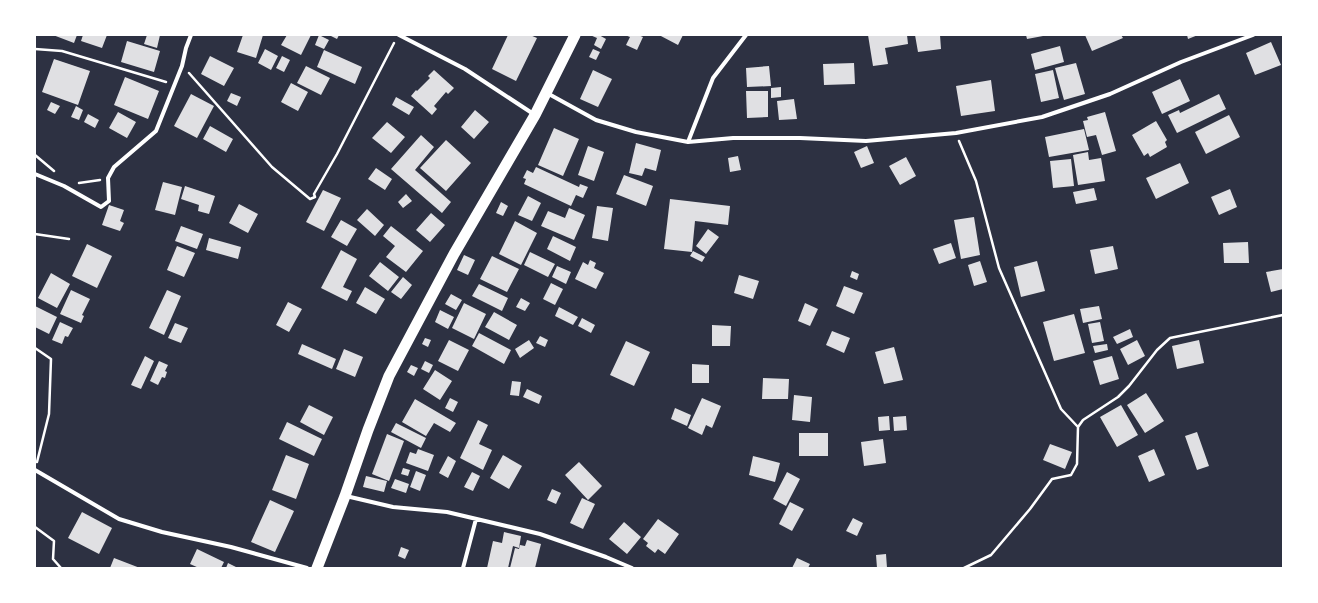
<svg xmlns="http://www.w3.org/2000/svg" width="1318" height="603" font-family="'Varela Round',sans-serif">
	<rect width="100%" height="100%" fill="#2d3142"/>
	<path fill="#e0e0e3" d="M 53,35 L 77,35 L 74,43 Z
		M 83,35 L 107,35 L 102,48 L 81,41 Z
		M 147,35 L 160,35 L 157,48 L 144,44 Z
		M 243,35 L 263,35 L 256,58 L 237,52 Z
		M 287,35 L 311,35 L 301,55 L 281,45 Z
		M 319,35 L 329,40 L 324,49 L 315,45 Z
		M 329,35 L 339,35 L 337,39 Z
		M 508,35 L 530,35 L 537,38 L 516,81 L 492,69 Z
		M 590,35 L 599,35 L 606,39 L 601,49 L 594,45 L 597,38 Z
		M 625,35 L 638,35 L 643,37 L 637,50 L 626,45 L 630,37 Z
		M 659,35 L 683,35 L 678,45 Z
		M 868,35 L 907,35 L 908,44 L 885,48 L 888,64 L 873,66 Z
		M 915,35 L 940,35 L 941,49 L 918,52 Z
		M 1026,35 L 1043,35 L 1043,36 L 1027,39 Z
		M 1085,35 L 1121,35 L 1123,38 L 1092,51 Z
		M 1187,35 L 1198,35 L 1188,39 Z
		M 127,41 L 160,51 L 154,72 L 121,62 Z
		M 1271,42 L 1281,65 L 1255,75 L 1246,53 Z
		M 1060,46 L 1064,62 L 1035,70 L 1031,54 Z
		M 265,49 L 278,56 L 271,70 L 258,63 Z
		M 593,49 L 600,52 L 596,60 L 589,57 Z
		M 324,50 L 362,67 L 355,84 L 317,67 Z
		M 210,56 L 234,68 L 224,86 L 201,74 Z
		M 282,56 L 290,60 L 284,72 L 276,68 Z
		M 54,59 L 90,71 L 78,105 L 42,92 Z
		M 854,63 L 855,84 L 824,85 L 823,64 Z
		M 1076,63 L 1085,94 L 1064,100 L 1055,68 Z
		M 306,66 L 330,78 L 321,95 L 297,83 Z
		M 769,66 L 771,86 L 747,87 L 746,68 Z
		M 434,70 L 454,88 L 448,94 L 446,92 L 434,106 L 437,109 L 432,115 L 411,96 L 416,90 L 417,91 L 430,78 L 428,76 Z
		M 593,70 L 612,79 L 598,107 L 580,99 Z
		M 1053,70 L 1059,98 L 1041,102 L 1035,74 Z
		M 125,77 L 159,91 L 148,119 L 114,105 Z
		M 1180,79 L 1190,101 L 1162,114 L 1152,92 Z
		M 991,80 L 995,111 L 961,116 L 956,86 Z
		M 291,83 L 308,92 L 298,111 L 281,102 Z
		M 781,87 L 781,97 L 771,98 L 771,88 Z
		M 746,91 L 768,91 L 768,117 L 747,118 Z
		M 231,93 L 241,97 L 237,106 L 227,101 Z
		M 191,94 L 214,106 L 197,138 L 174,126 Z
		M 1219,94 L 1226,109 L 1177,133 L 1168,115 L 1179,110 L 1180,113 Z
		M 396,97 L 414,107 L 409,115 L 392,105 Z
		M 794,99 L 797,119 L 779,120 L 777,101 Z
		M 51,102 L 60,106 L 55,114 L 47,110 Z
		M 76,106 L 83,110 L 79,120 L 71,117 Z
		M 475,110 L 489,122 L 474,139 L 461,127 Z
		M 118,112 L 136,122 L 127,138 L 109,128 Z
		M 1105,112 L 1116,151 L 1102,155 L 1096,135 L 1087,137 L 1083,121 L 1088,120 L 1087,117 Z
		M 88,114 L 99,120 L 95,128 L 84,122 Z
		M 1229,115 L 1240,137 L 1206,154 L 1195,132 Z
		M 1156,121 L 1167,140 L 1165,142 L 1167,147 L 1150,157 L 1148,153 L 1144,156 L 1132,135 Z
		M 387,122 L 405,137 L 391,153 L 372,138 Z
		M 210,126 L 233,139 L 226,152 L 203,139 Z
		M 554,128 L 579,139 L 563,176 L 538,165 Z
		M 1084,129 L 1089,150 L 1049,157 L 1045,137 Z
		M 421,135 L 434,147 L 415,170 L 451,202 L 442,213 L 391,169 Z
		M 446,140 L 471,163 L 446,191 L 420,168 Z
		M 636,143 L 661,150 L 656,171 L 645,168 L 642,176 L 629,173 Z
		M 588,146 L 604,152 L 594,181 L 578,175 Z
		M 867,146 L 874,163 L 861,168 L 854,152 Z
		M 1088,152 L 1089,160 L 1101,158 L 1105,181 L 1078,185 L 1073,155 Z
		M 738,156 L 741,170 L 730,172 L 728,158 Z
		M 906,157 L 916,176 L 900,185 L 889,166 Z
		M 1071,159 L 1074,186 L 1053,188 L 1050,161 Z
		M 1180,163 L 1189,183 L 1156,199 L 1146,178 Z
		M 536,167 L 579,187 L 580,184 L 588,187 L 583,198 L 576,195 L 571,206 L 524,184 L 526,179 L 523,178 L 527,170 L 533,173 Z
		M 376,168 L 392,179 L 385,190 L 368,179 Z
		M 624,175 L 653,186 L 646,206 L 616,194 Z
		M 163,182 L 182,187 L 175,215 L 155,210 Z
		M 185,186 L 215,196 L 209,214 L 198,211 L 199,205 L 181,199 Z
		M 1094,188 L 1097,200 L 1076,204 L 1073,192 Z
		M 1230,189 L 1237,207 L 1219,215 L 1211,197 Z
		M 323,190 L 341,198 L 324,231 L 306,222 Z
		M 406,194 L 412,201 L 403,208 L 398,202 Z
		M 528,196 L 541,203 L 532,221 L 518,215 Z
		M 670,199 L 730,206 L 728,225 L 695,221 L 692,252 L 664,249 Z
		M 501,202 L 508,206 L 503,216 L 496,213 Z
		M 239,204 L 258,214 L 248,233 L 229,223 Z
		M 109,205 L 124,210 L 120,221 L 124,223 L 120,231 L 102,225 Z
		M 597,206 L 613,208 L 608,241 L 592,238 Z
		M 569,208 L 585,215 L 574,240 L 541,226 L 548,211 L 565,218 Z
		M 367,209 L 384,225 L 375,236 L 357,220 Z
		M 431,213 L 445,225 L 430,242 L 416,230 Z
		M 974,217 L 980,255 L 961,259 L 954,220 Z
		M 341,220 L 357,229 L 347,246 L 331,237 Z
		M 515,221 L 537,233 L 521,265 L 499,254 Z
		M 181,226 L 203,234 L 197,249 L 175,241 Z
		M 391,226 L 423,251 L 406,272 L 386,257 L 395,246 L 383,236 Z
		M 708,229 L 719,237 L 706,254 L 696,246 Z
		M 553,236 L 576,247 L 570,261 L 547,249 Z
		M 209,238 L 241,247 L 238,259 L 206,250 Z
		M 1248,242 L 1249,263 L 1224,263 L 1223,243 Z
		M 951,243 L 956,258 L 939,264 L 933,249 Z
		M 87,244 L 112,256 L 97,288 L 72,276 Z
		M 177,246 L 195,253 L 184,277 L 167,270 Z
		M 1113,246 L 1118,269 L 1095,274 L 1090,250 Z
		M 341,250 L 357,259 L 343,287 L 352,291 L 347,301 L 321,288 Z
		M 693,251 L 705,257 L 702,262 L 690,256 Z
		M 530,252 L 555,264 L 548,277 L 524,265 Z
		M 464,255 L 475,260 L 468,275 L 457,270 Z
		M 492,256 L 519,269 L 507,292 L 480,279 Z
		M 590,260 L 596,263 L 594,268 L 604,273 L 596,289 L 575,279 L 583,262 L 588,265 Z
		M 980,261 L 987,282 L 974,286 L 968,265 Z
		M 1037,261 L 1045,291 L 1021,297 L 1014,267 Z
		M 380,262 L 399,277 L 388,291 L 369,276 Z
		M 557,266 L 571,272 L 566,284 L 552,277 Z
		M 1283,269 L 1283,289 L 1271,292 L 1266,272 Z
		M 852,271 L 859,274 L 857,280 L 850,277 Z
		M 51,273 L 70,284 L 57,308 L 38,298 Z
		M 739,275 L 759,281 L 753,299 L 734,293 Z
		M 403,277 L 412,285 L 401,299 L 391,292 Z
		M 551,283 L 563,289 L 555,305 L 543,299 Z
		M 479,284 L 508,298 L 502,311 L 472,296 Z
		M 844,286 L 863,293 L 854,314 L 836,306 Z
		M 365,287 L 385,299 L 376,314 L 356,303 Z
		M 71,290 L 90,299 L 82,315 L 84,316 L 81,323 L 60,314 Z
		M 167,290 L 181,296 L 164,335 L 149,328 Z
		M 451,294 L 462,300 L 456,310 L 445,304 Z
		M 521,298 L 530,303 L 525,311 L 516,307 Z
		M 288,302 L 302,309 L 289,332 L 276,325 Z
		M 464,303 L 486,314 L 474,339 L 452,328 Z
		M 805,303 L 818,309 L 810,326 L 798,321 Z
		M 35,306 L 57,317 L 49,334 L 35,327 Z
		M 1099,306 L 1102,319 L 1083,323 L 1080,309 Z
		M 559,307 L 578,317 L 573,325 L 555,316 Z
		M 440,310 L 454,317 L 448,329 L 435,322 Z
		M 494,312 L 517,325 L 509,340 L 485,327 Z
		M 1074,314 L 1085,353 L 1054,361 L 1043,322 Z
		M 582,318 L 595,325 L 591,333 L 578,326 Z
		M 60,322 L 73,328 L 68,337 L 65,336 L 62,344 L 52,340 Z
		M 1100,322 L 1104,341 L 1092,343 L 1088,324 Z
		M 175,323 L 188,328 L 181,343 L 168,338 Z
		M 712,325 L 731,326 L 730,346 L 712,346 Z
		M 1130,329 L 1133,337 L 1117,344 L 1113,337 Z
		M 832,331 L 850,338 L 844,353 L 826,345 Z
		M 479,333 L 511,350 L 504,364 L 472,346 Z
		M 540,336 L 548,340 L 545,347 L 536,343 Z
		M 425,338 L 431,340 L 428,347 L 422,344 Z
		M 449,340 L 469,350 L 458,371 L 438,361 Z
		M 529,340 L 534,348 L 520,358 L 515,349 Z
		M 1137,340 L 1145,356 L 1128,365 L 1120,349 Z
		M 1199,340 L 1204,363 L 1177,369 L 1172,346 Z
		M 626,341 L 650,352 L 634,386 L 610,375 Z
		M 302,344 L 336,359 L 332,369 L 298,354 Z
		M 1107,344 L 1108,350 L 1095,353 L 1093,346 Z
		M 894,347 L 903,380 L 884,384 L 875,352 Z
		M 344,349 L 363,357 L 355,377 L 336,369 Z
		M 145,356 L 154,361 L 141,389 L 131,385 Z
		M 1112,356 L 1119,379 L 1100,385 L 1093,361 Z
		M 159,361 L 168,365 L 165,371 L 167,372 L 165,378 L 162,377 L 158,385 L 150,381 Z
		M 425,361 L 433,365 L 429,373 L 421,369 Z
		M 692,364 L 709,365 L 709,383 L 692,383 Z
		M 411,365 L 418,368 L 414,376 L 407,372 Z
		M 435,370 L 452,381 L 440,400 L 423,389 Z
		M 763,378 L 789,379 L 788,399 L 762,399 Z
		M 512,381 L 521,382 L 519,396 L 510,395 Z
		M 527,389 L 542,396 L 539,404 L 523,397 Z
		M 1146,393 L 1164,421 L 1145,433 L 1127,405 Z
		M 794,395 L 812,397 L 810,422 L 792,420 Z
		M 450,398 L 458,402 L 453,412 L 445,408 Z
		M 702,398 L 721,406 L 712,428 L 706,425 L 702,435 L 688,428 Z
		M 415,399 L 456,423 L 450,432 L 434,423 L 426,436 L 402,422 Z
		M 309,405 L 333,417 L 324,435 L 300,422 Z
		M 1121,405 L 1138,435 L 1117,447 L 1100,417 Z
		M 675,408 L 691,415 L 687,426 L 671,419 Z
		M 889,416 L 890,430 L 879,431 L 878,417 Z
		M 906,416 L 907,430 L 894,431 L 893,417 Z
		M 478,420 L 488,425 L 479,444 L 492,450 L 483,470 L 460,458 Z
		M 287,422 L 322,439 L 314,456 L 279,439 Z
		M 396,423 L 426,438 L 421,448 L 391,432 Z
		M 1197,432 L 1209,466 L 1197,470 L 1185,436 Z
		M 799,433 L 828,433 L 828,456 L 799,456 Z
		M 387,434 L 404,441 L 389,481 L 372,474 Z
		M 883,439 L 886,463 L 864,466 L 861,442 Z
		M 1050,444 L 1072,452 L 1065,469 L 1043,460 Z
		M 418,449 L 434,455 L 428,471 L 406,463 L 410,452 L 416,454 Z
		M 1154,449 L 1165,475 L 1149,482 L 1138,456 Z
		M 286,455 L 309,464 L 296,499 L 272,490 Z
		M 503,455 L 522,466 L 509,489 L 490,478 Z
		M 448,456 L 456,461 L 448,478 L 439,473 Z
		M 753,456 L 780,463 L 775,482 L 749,475 Z
		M 579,462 L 602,486 L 588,500 L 565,475 Z
		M 403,468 L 410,470 L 408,476 L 401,474 Z
		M 416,471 L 426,475 L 420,491 L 410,487 Z
		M 472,472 L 480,476 L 473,491 L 464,487 Z
		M 787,472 L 800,479 L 786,506 L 773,499 Z
		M 366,476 L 387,481 L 384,492 L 363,487 Z
		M 395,479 L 409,484 L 406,493 L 391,488 Z
		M 552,489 L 561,493 L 556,504 L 547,500 Z
		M 582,498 L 595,504 L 583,529 L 570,523 Z
		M 270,500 L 294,511 L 275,552 L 251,542 Z
		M 790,502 L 804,509 L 792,531 L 779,524 Z
		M 82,512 L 112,528 L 99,554 L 68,538 Z
		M 853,518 L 863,523 L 857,536 L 846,531 Z
		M 658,519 L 679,534 L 665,554 L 658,549 L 655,553 L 646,546 L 648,543 L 643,539 Z
		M 624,522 L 641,537 L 627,554 L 609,539 Z
		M 504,532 L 521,536 L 519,548 L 513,546 L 508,568 L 487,568 L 493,541 L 502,543 Z
		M 527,540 L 541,544 L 535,568 L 510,568 L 515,548 L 519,549 L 520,545 L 525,546 Z
		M 401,547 L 409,550 L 405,559 L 398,556 Z
		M 197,549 L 224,562 L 221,568 L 199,568 L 190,564 Z
		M 886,554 L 887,568 L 877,568 L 876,555 Z
		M 114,558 L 140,568 L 110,568 Z
		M 797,558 L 810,564 L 808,568 L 792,568 Z
		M 228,563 L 238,568 L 226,568 Z"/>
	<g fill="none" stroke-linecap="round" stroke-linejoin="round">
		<path stroke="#fff" stroke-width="2.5" d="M 35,49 L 62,51 L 166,82
			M 189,73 L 272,167 L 310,199 L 315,197 L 314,194 L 337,154 L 394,43
			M 959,141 L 976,181 L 999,268 L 1061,409 L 1078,427
			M 35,155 L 54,171
			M 79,183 L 100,180
			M 35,234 L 69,239
			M 35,348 L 51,359 L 49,414 L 37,462
			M 35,527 L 54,541 L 53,559 L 61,568
			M 964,568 L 991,555 L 1030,509 L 1052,479 L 1071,475 L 1077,464 L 1078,427 L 1083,420 L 1118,397 L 1129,386 L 1157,350 L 1170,338 L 1283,315"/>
		<path stroke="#fff" stroke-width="4" d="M 399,35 L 465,69 L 535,115
			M 547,93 L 596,120 L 636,132 L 688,142 L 733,138 L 800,138 L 866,141 L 956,133 L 1042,117 L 1110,94 L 1181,62 L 1253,35
			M 688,142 L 713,78 L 746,35
			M 35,174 L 64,186 L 101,207 L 109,201 L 108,178 L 114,167 L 156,131 L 182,66 L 186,48 L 191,35
			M 35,470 L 119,519 L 162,532 L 231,547 L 307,568
			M 346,496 L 393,507 L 447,512 L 540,534 L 606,557 L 632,568
			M 463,568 L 476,519"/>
		<path stroke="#fff" stroke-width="11" d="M 317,568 L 345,496 L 368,430 L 389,376 L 454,254 L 535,115 L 575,35"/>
	</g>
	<rect width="1318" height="603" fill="none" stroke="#ffffff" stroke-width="72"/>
</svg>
